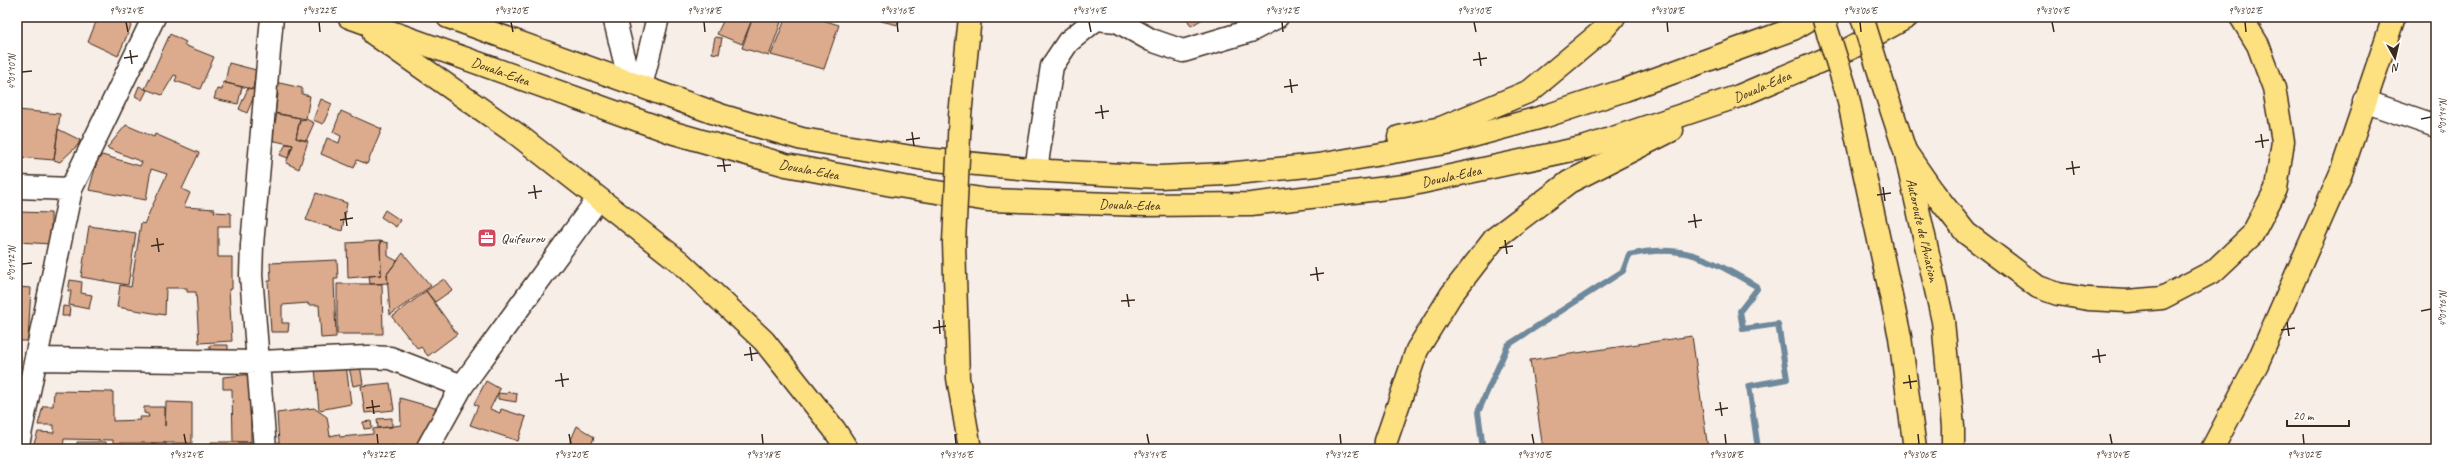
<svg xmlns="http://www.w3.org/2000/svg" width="2453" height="466" font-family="Caveat,sans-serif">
	<rect width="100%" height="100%" fill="#f8eee8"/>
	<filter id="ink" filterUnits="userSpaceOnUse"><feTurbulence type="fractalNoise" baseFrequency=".025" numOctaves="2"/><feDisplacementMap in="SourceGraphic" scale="8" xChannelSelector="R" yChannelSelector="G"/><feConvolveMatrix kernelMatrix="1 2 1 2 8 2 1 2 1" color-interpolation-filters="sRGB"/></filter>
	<g filter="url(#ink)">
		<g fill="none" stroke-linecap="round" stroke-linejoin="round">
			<path stroke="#6e899b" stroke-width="6" d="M 1483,449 L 1478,412 L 1508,345 L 1623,271 L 1629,255 C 1684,242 1710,260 1756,286 L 1757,289 L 1740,311 L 1743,329 L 1778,324 L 1787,379 L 1749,386 L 1758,449"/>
		</g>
		<path fill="#dcab8d" stroke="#3b2a1e" d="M 98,17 L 135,17 L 118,56 L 88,42 Z
			M 725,17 L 753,17 L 742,44 L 717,34 Z
			M 753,17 L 766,17 L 781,22 L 769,56 L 742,48 Z
			M 786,17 L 813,17 L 839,25 L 824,69 L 771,55 Z
			M 882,17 L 900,17 L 898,25 L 881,21 Z
			M 1186,17 L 1206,17 L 1191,26 Z
			M 170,34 L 186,42 L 184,45 L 214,57 L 200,89 L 175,81 L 177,76 L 174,75 L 162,95 L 145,89 Z
			M 715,37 L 722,38 L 719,54 L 712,53 Z
			M 229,63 L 256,70 L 253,89 L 225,83 Z
			M 223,82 L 242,87 L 238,104 L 214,99 L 217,89 L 222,90 Z
			M 275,82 L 302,88 L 302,94 L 310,96 L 306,119 L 275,113 L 278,94 L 274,93 Z
			M 139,86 L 147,90 L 142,100 L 135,96 Z
			M 248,88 L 256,91 L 247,113 L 239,109 Z
			M 321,99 L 332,104 L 323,124 L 313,120 Z
			M 17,110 L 60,114 L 54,160 L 17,157 Z
			M 341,111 L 382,129 L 367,164 L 357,160 L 354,168 L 321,154 L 327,138 L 339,143 L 341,136 L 333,132 Z
			M 277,114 L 300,118 L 296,138 L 308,141 L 299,169 L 286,163 L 293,145 L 271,140 Z
			M 306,119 L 314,123 L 306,141 L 296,138 L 300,120 Z
			M 126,125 L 154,137 L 155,134 L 199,153 L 182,189 L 190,193 L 184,207 L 215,209 L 214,212 L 231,213 L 231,226 L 218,226 L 218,257 L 232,257 L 232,289 L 229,289 L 232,341 L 199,343 L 196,292 L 187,292 L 187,288 L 166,288 L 165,315 L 117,307 L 120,285 L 131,287 L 141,223 L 144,224 L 167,174 L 151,169 L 146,200 L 89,190 L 97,161 L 102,155 L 140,166 L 142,162 L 107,148 Z
			M 58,129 L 80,140 L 78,145 L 60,162 L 54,160 Z
			M 286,144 L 293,145 L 288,158 L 280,155 Z
			M 316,193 L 347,203 L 342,231 L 306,220 Z
			M 17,196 L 18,212 L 51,213 L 51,244 L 18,242 Z
			M 385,210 L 400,220 L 396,227 L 381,217 Z
			M 89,226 L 136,233 L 128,285 L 81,277 Z
			M 380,241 L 381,275 L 348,278 L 347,243 Z
			M 380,241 L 388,243 L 388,256 L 397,261 L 387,274 L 388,283 L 370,284 L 369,276 L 381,275 Z
			M 403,253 L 431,286 L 390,315 L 387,274 Z
			M 337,260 L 338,279 L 334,279 L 336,337 L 321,338 L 319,305 L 308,305 L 308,303 L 282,305 L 282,323 L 289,323 L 288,332 L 271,332 L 268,281 L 271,281 L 270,263 Z
			M 444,279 L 452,290 L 435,302 L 426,291 Z
			M 70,280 L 82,282 L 81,293 L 92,295 L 89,309 L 69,305 L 71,291 L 68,291 Z
			M 337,284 L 382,284 L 383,334 L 337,334 Z
			M 17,287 L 31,288 L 28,341 L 17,341 Z
			M 426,291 L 457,334 L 428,356 L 421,347 L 418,349 L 392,317 Z
			M 63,306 L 70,307 L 69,316 L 62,316 Z
			M 1692,336 L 1708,449 L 1543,449 L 1530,360 Z
			M 210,345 L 228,345 L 228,352 L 210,352 Z
			M 346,365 L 351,404 L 319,410 L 315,368 Z
			M 360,365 L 363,384 L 353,386 L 349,367 Z
			M 254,374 L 251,390 L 251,442 L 233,442 L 232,389 L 223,389 L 223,377 Z
			M 486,381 L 500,389 L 490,409 L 500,413 L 501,409 L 526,417 L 518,441 L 470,425 L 478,406 L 474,404 Z
			M 390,383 L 394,410 L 365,413 L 361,386 Z
			M 54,391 L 113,392 L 113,421 L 140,420 L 139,417 L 149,417 L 148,414 L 144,413 L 144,407 L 165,407 L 165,426 L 166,402 L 192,403 L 192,443 L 113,443 L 113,440 L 64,439 L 63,449 L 32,449 L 38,432 L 54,433 L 54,425 L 38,425 L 43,406 L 53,406 Z
			M 508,392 L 517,394 L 516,402 L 498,399 L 498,393 L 507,394 Z
			M 400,398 L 442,410 L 420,449 L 397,449 L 393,448 L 393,445 L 387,449 L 273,449 L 273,444 L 279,443 L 277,413 L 314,408 L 327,417 L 330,436 L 339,434 L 340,437 L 373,434 L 373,429 L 401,425 Z
			M 392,418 L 392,427 L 378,428 L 377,419 Z
			M 371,421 L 372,428 L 364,429 L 363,422 Z
			M 577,426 L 594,437 L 590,449 L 567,449 Z
			M 77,442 L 106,442 L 106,449 L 77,449 Z
			M 211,442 L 251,442 L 251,449 L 172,449 L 172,445 L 211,445 Z
			M 151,443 L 166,443 L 166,449 L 151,449 Z"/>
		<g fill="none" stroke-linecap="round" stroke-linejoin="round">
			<g stroke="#3b2a1e" stroke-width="25">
				<path id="minor" d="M 614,17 L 630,82
					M 641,86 L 658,17
					M 2364,101 L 2436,126
					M 1036,169 L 1052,66 L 1068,42 L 1096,19 L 1117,21 L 1151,40 L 1183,51 L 1250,31 L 1277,17
					M 17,187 L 71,189
					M 36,359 L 260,362 L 368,357 L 390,358 L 462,386
					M 17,449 L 71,189 L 154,17
					M 265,449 L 251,275 L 252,245 L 272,17
					M 427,449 L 462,386 L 598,199"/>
			</g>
			<g stroke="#3b2a1e" stroke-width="25">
				<g id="highway">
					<path id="s1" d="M 349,17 L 674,133 L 786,165 L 892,185 L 988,200 L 1145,205 L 1251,204 L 1404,186 L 1586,147 L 1739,96 L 1849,49 L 1907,17"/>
					<path d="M 448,17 L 723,116 L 802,139 L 924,159 L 1050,171 L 1159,177 L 1226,174 L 1318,165 L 1451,142 L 1546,116 L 1625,90 L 1793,29 L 1813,17"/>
					<path d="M 374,34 L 518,135 L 680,262 L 764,341 L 834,429 L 847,449"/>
					<path id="s2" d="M 1881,78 L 1905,151 L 1943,321 L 1953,427 L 1953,449"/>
					<path d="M 1847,93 L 1900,337 L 1915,449"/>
					<path d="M 960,116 L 970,17"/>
					<path d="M 1399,137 L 1441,128 L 1530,91 L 1601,32 L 1614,17"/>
					<path d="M 1905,151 L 1932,190 L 1966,233 L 2038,287 L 2058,294 L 2088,299 L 2127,301 L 2162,298 L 2214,271 L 2252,235 L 2276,189 L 2283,141 L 2274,88 L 2258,45 L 2241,17"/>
					<path d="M 954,242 L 958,378 L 970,449"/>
					<path d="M 1385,449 L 1386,441 L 1417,350 L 1451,295 L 1495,238 L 1569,182 L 1672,130"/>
					<path d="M 2212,449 L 2257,364 L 2341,173 L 2394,17"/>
				</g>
			</g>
			<use href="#minor" stroke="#fff" stroke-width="22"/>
			<use href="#highway" stroke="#fde080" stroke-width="22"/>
			<g stroke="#3b2a1e" stroke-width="25" stroke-linecap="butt">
				<path id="highway-bridge" d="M 1823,17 L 1847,93
					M 1862,17 L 1881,78
					M 954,242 L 960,116"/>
			</g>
			<use href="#highway-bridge" stroke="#fde080" stroke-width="22"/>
		</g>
	</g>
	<path fill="none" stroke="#3b2a1e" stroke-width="1.5" d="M 126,22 L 128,32M 319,22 L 320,32M 511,22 L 513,32M 704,22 L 705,32M 897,22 L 898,32M 1089,22 L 1091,32M 1282,22 L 1283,32M 1474,22 L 1476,32M 1667,22 L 1668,32M 1860,22 L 1861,32M 2052,22 L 2054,32M 2245,22 L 2246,32M 130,50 L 132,64M 1479,52 L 1481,66M 124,58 L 138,56M 1473,60 L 1487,58M 22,72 L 32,71M 1290,79 L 1292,93M 1284,87 L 1298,85M 1101,105 L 1103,119M 1095,113 L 1109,111M 2421,119 L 2431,117M 912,132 L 914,146M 2261,134 L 2263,148M 906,140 L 920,138M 2255,142 L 2269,140M 723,159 L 725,172M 2072,161 L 2074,175M 717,166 L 731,165M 2066,169 L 2080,167M 534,185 L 536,199M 1883,187 L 1885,201M 528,193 L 542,191M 1877,195 L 1891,193M 345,212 L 347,226M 1694,214 L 1696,228M 340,220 L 353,218M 1688,222 L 1702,220M 157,238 L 159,252M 1505,240 L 1507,254M 151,246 L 164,244M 1499,248 L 1513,246M 22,264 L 32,263M 1316,267 L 1318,281M 1310,275 L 1324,273M 1127,294 L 1129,307M 1121,301 L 1135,300M 2421,311 L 2431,309M 939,320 L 940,334M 2287,322 L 2289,336M 933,328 L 946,326M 2281,330 L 2295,328M 750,347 L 752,361M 2098,349 L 2100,363M 744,355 L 758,353M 2092,357 L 2106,355M 561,373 L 563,387M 1909,375 L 1911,389M 555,381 L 569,379M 1903,383 L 1917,381M 372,400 L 374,414M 1720,402 L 1722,416M 366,408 L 380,406M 1715,410 L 1728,408M 184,434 L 186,444M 377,434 L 378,444M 569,434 L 571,444M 762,434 L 763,444M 955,434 L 956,444M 1147,434 L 1149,444M 1340,434 L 1341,444M 1532,434 L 1534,444M 1725,434 L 1726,444M 1918,434 L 1919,444M 2110,434 L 2112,444M 2303,434 L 2304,444"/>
	<defs>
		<g id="office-square" transform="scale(1)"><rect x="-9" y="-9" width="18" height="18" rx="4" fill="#d1495b" stroke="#fff"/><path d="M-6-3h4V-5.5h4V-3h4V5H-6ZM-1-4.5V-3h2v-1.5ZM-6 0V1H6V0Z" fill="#fff"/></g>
	</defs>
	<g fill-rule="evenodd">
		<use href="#office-square" x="487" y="238"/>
	</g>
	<g text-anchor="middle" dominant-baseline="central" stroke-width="3.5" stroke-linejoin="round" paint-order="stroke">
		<g font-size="14" fill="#3b2a1e" stroke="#fff">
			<text stroke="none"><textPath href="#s1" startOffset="161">Douala-Edea</textPath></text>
			<text stroke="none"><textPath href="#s1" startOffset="1456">Douala-Edea</textPath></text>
			<text stroke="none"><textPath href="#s1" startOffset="485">Douala-Edea</textPath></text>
			<text stroke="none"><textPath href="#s1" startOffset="1132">Douala-Edea</textPath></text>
			<text stroke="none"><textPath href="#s1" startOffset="808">Douala-Edea</textPath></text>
			<text stroke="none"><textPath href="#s2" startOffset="158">Autoroute de l'Aviation</textPath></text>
		</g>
		<g font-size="14" fill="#3b2a1e" stroke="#fff" text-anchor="start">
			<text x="501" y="238">Quifeurou</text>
		</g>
	</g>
	<rect width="2453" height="466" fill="none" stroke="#fff" stroke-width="44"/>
	<g transform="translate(2395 58) rotate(172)" stroke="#ffffff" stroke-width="3" paint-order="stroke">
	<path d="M0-3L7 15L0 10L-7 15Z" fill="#3b2a1e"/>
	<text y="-6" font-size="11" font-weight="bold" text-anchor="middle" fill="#3b2a1e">N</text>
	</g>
	<path d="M2287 420v6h62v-6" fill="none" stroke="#3b2a1e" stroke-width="2"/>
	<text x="2293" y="420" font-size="12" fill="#3b2a1e" stroke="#ffffff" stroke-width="3" paint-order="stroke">20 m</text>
	<rect x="22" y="22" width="2409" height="422" fill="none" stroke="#3b2a1e" stroke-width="1.5"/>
	<g font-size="10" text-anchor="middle" fill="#3b2a1e">
		<text x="126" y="14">9°43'24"E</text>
		<text x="319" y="14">9°43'22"E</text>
		<text x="511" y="14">9°43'20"E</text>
		<text x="704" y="14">9°43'18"E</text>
		<text x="897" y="14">9°43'16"E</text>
		<text x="1089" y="14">9°43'14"E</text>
		<text x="1282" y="14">9°43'12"E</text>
		<text x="1474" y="14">9°43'10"E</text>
		<text x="1667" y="14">9°43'08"E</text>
		<text x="1860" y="14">9°43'06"E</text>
		<text x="2052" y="14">9°43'04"E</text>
		<text x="2245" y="14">9°43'02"E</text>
		<text transform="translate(11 72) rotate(-90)" y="4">4°01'10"N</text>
		<text transform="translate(2442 117) rotate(-90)" y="4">4°01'14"N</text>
		<text transform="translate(11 264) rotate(-90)" y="4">4°01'12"N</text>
		<text transform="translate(2442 309) rotate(-90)" y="4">4°01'16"N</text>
		<text x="186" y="458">9°43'24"E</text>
		<text x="378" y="458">9°43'22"E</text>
		<text x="571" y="458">9°43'20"E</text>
		<text x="763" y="458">9°43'18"E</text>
		<text x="956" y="458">9°43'16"E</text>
		<text x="1149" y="458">9°43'14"E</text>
		<text x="1341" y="458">9°43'12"E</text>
		<text x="1534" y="458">9°43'10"E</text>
		<text x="1726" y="458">9°43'08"E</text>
		<text x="1919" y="458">9°43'06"E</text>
		<text x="2112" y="458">9°43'04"E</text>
		<text x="2304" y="458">9°43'02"E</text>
	</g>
</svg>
